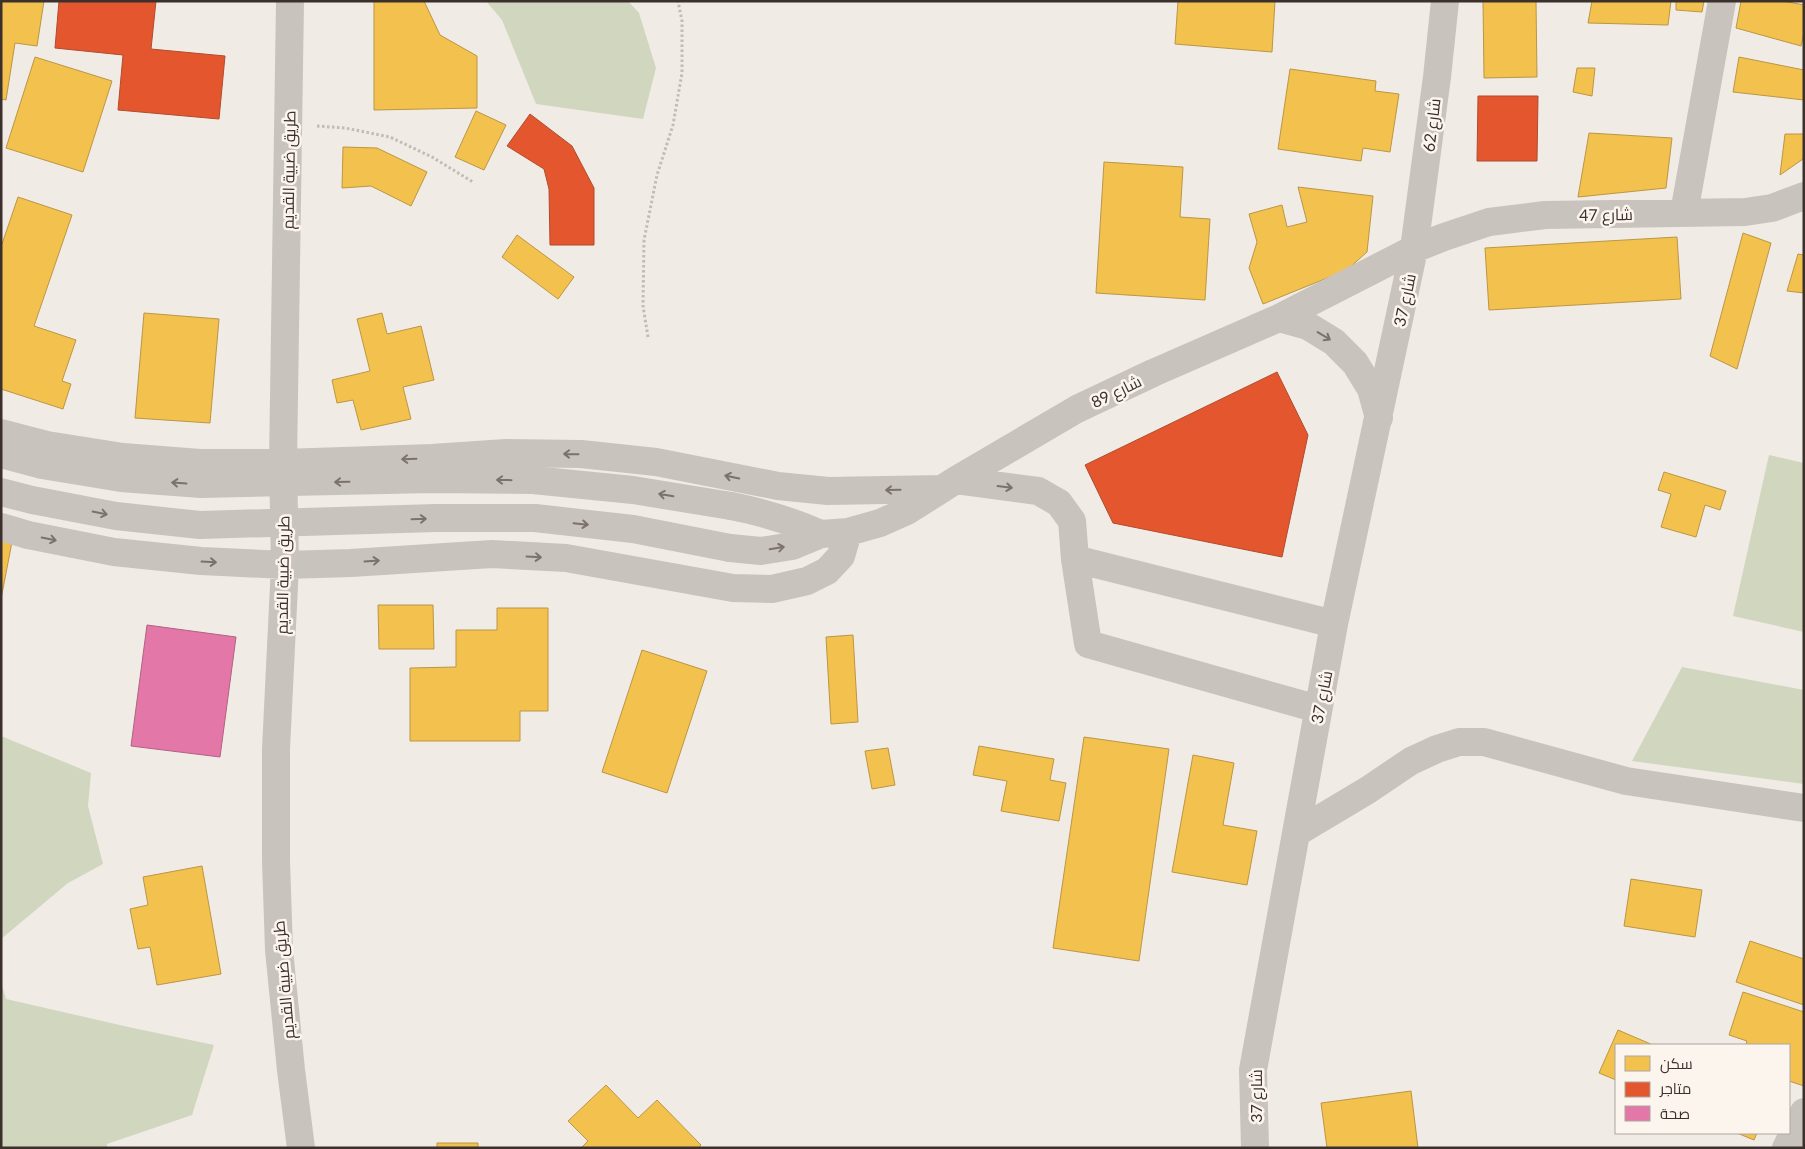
<svg xmlns="http://www.w3.org/2000/svg" width="1805" height="1149" font-family="Lato,Cairo,sans-serif">
	<rect width="100%" height="100%" fill="#f0ebe5"/>
	<path fill="#d1d6bf" d="M 486,1 L 628,1 L 639,13 L 656,68 L 643,119 L 536,104 L 502,20 Z
		M 1769,455 L 1804,463 L 1804,632 L 1733,616 Z
		M 1682,667 L 1804,690 L 1804,784 L 1632,761 Z
		M 1,736 L 91,773 L 88,806 L 103,864 L 68,883 L 1,939 Z
		M 1,982 L 6,999 L 133,1028 L 214,1045 L 192,1115 L 107,1144 L 107,1148 L 1,1148 Z"/>
	<path fill="#f2c14e" stroke="#bb9644" d="M 1,1 L 44,1 L 37,46 L 15,43 L 6,100 L 1,99 Z
		M 374,1 L 424,1 L 440,35 L 477,56 L 477,108 L 374,110 Z
		M 1178,1 L 1275,1 L 1272,52 L 1175,44 Z
		M 1483,1 L 1536,1 L 1537,77 L 1484,78 Z
		M 1592,1 L 1671,1 L 1668,25 L 1588,23 Z
		M 1676,1 L 1704,1 L 1702,12 L 1676,10 Z
		M 1741,1 L 1783,1 L 1804,5 L 1804,33 L 1801,46 L 1736,28 Z
		M 35,57 L 112,81 L 83,172 L 6,148 Z
		M 1739,57 L 1804,70 L 1804,100 L 1733,92 Z
		M 1577,68 L 1595,68 L 1592,96 L 1573,92 Z
		M 1290,69 L 1376,81 L 1375,91 L 1399,94 L 1390,152 L 1363,148 L 1361,161 L 1278,149 Z
		M 476,111 L 506,125 L 484,170 L 455,157 Z
		M 1589,133 L 1672,138 L 1666,188 L 1578,197 Z
		M 1785,134 L 1804,134 L 1804,150 L 1803,159 L 1780,175 Z
		M 343,147 L 377,148 L 427,172 L 411,206 L 371,186 L 342,188 Z
		M 1104,162 L 1183,167 L 1180,217 L 1210,219 L 1205,300 L 1096,293 Z
		M 1298,187 L 1373,196 L 1367,252 L 1347,270 L 1263,304 L 1249,268 L 1257,242 L 1249,214 L 1282,205 L 1287,227 L 1307,222 Z
		M 18,197 L 72,215 L 34,326 L 76,340 L 62,381 L 71,384 L 63,409 L 1,389 L 1,247 Z
		M 1743,233 L 1771,243 L 1737,369 L 1710,356 Z
		M 517,235 L 574,277 L 558,299 L 502,257 Z
		M 1677,237 L 1681,299 L 1489,310 L 1485,248 Z
		M 1798,254 L 1804,255 L 1804,293 L 1787,291 Z
		M 144,313 L 219,319 L 210,423 L 135,418 Z
		M 382,313 L 387,334 L 421,326 L 434,380 L 403,387 L 411,419 L 361,430 L 353,400 L 337,403 L 332,380 L 370,371 L 357,319 Z
		M 1664,472 L 1726,491 L 1720,510 L 1705,505 L 1696,537 L 1661,527 L 1671,494 L 1658,490 Z
		M 1,540 L 12,542 L 1,599 Z
		M 378,605 L 433,605 L 434,649 L 379,649 Z
		M 497,608 L 548,608 L 548,711 L 520,711 L 520,741 L 410,741 L 410,668 L 456,667 L 456,630 L 497,630 Z
		M 853,635 L 858,722 L 831,724 L 826,637 Z
		M 642,650 L 707,671 L 667,793 L 602,772 Z
		M 1084,737 L 1169,749 L 1139,961 L 1053,948 Z
		M 979,746 L 1054,759 L 1050,780 L 1066,783 L 1059,821 L 1001,811 L 1007,781 L 973,775 Z
		M 888,748 L 895,785 L 872,789 L 865,751 Z
		M 1193,755 L 1234,763 L 1223,825 L 1257,831 L 1247,885 L 1172,872 Z
		M 202,866 L 221,974 L 157,985 L 150,947 L 138,949 L 130,909 L 148,905 L 143,877 Z
		M 1631,879 L 1702,890 L 1695,937 L 1624,926 Z
		M 1750,941 L 1804,959 L 1804,1005 L 1736,982 Z
		M 1743,992 L 1804,1012 L 1804,1086 L 1789,1081 L 1789,1045 L 1746,1045 L 1747,1041 L 1729,1035 Z
		M 1618,1030 L 1653,1045 L 1616,1045 L 1616,1080 L 1599,1073 Z
		M 606,1085 L 638,1118 L 657,1100 L 701,1145 L 698,1148 L 581,1148 L 588,1141 L 568,1121 Z
		M 1411,1091 L 1418,1148 L 1327,1148 L 1321,1103 Z
		M 1737,1133 L 1757,1133 L 1754,1140 Z
		M 437,1143 L 478,1143 L 478,1148 L 437,1148 Z"/>
	<path fill="#e4572e" stroke="#b14b2d" d="M 59,1 L 156,1 L 151,49 L 225,56 L 219,119 L 118,110 L 123,55 L 55,48 Z
		M 1478,96 L 1538,96 L 1537,161 L 1477,161 Z
		M 530,114 L 572,146 L 594,188 L 594,245 L 550,245 L 549,189 L 544,169 L 507,146 Z
		M 1277,372 L 1308,435 L 1282,557 L 1113,523 L 1085,465 Z"/>
	<path fill="#e377a8" stroke="#b16282" d="M 147,625 L 236,637 L 220,757 L 131,746 Z"/>
	<g fill="none" stroke-linecap="round" stroke-linejoin="round">
		<path stroke="#c2bbb6" stroke-width="3" stroke-dasharray="2.5 2.5" stroke-linecap="butt" d="M 317,126 L 345,128 L 390,137 L 432,157 L 473,182
			M 648,337 L 643,306 L 644,240 L 657,175 L 673,125 L 682,73 L 682,21 L 678,1"/>
		<path stroke="#c9c3be" stroke-width="28" d="M 290,1 L 283,463 L 285,565 L 276,749 L 276,861 L 279,950 L 291,1070 L 301,1148
			M 1684,213 L 1722,1
			M 1279,318 L 1308,326 L 1334,342 L 1355,363 L 1371,389 L 1379,418
			M 1,433 L 47,445 L 123,457 L 200,463 L 283,463 L 432,458 L 506,453 L 581,454 L 656,462 L 778,486 L 828,491 L 942,489
			M 956,480 L 1038,491 L 1059,503 L 1072,521 L 1075,559
			M 731,506 C 763,512 791,521 821,534
			M 1,527 L 28,535 L 114,552 L 201,561 L 285,565 L 351,563 L 492,554 L 566,558 L 733,588 L 772,589 L 807,581 L 827,571 L 841,556 L 848,532
			M 730,548 L 761,551 L 792,546 L 821,534 L 848,532 L 880,523 L 907,511 L 956,480 L 1077,409 L 1153,373 L 1279,318 L 1414,249 L 1444,237 L 1489,222 L 1545,215 L 1745,212 L 1772,208 L 1804,196
			M 1318,709 L 1088,644 L 1075,559 L 1334,624
			M 1296,833 L 1368,790 L 1411,761 L 1437,749 L 1459,742 L 1484,742 L 1626,781 L 1804,808
			M 1255,1148 L 1253,1070 L 1334,624 L 1414,249 L 1437,77 L 1445,1
			M 1786,1148 L 1804,1112"/>
		<path stroke="#c9c3be" stroke-width="28" d="M 1,454 L 42,465 L 121,478 L 201,484 L 433,479 L 533,480 L 633,490 L 731,506
			M 1,492 L 32,500 L 116,516 L 200,525 L 436,518 L 535,518 L 633,529 L 730,548"/>
	</g>
	<defs><path id="oneway-shaft" d="M-6 0H5M1.5-3L5.5 0L1.5 3" fill="none" stroke-width="1.6" stroke-linecap="round" stroke-linejoin="round" transform="scale(1.25)"/></defs>
	<g stroke="#7b726d">
		<use href="#oneway-shaft" transform="translate(1324 336) rotate(31)"/>
		<use href="#oneway-shaft" transform="translate(571 454) rotate(-179)"/>
		<use href="#oneway-shaft" transform="translate(409 459) rotate(178)"/>
		<use href="#oneway-shaft" transform="translate(732 477) rotate(-168)"/>
		<use href="#oneway-shaft" transform="translate(504 480) rotate(-179)"/>
		<use href="#oneway-shaft" transform="translate(342 482) rotate(179)"/>
		<use href="#oneway-shaft" transform="translate(179 483) rotate(-176)"/>
		<use href="#oneway-shaft" transform="translate(1005 487) rotate(7)"/>
		<use href="#oneway-shaft" transform="translate(893 490) rotate(179)"/>
		<use href="#oneway-shaft" transform="translate(666 495) rotate(-170)"/>
		<use href="#oneway-shaft" transform="translate(100 513) rotate(11)"/>
		<use href="#oneway-shaft" transform="translate(419 519) rotate(-2)"/>
		<use href="#oneway-shaft" transform="translate(581 524) rotate(6)"/>
		<use href="#oneway-shaft" transform="translate(49 539) rotate(11)"/>
		<use href="#oneway-shaft" transform="translate(777 548) rotate(-9)"/>
		<use href="#oneway-shaft" transform="translate(534 557) rotate(3)"/>
		<use href="#oneway-shaft" transform="translate(372 561) rotate(-4)"/>
		<use href="#oneway-shaft" transform="translate(209 562) rotate(3)"/>
	</g>
	<g text-anchor="middle" dominant-baseline="central" stroke-width="5" stroke-linejoin="round" paint-order="stroke">
		<g font-size="16" fill="#3b302b" stroke="#fbf5ee">
			<text transform="translate(1431 125) rotate(-83)">شارع 62</text>
			<text transform="translate(288 170) rotate(-89)">طريق ضبية القديم</text>
			<text transform="translate(1606 214) rotate(-1)">شارع 47</text>
			<text transform="translate(1404 300) rotate(-78)">شارع 37</text>
			<text transform="translate(1116 391) rotate(-26)">شارع 89</text>
			<text transform="translate(282 575) rotate(-89)">طريق ضبية القديم</text>
			<text transform="translate(1321 697) rotate(-79)">شارع 37</text>
			<text transform="translate(283 980) rotate(-95)">طريق ضبية القديم</text>
			<text transform="translate(1255 1096) rotate(-90)">شارع 37</text>
		</g>
	</g>
	<rect width="1805" height="1149" fill="none" stroke="#3b302b" stroke-width="5"/>
	<rect x="1615" y="1044" width="175" height="90" fill="#fbf5ee" stroke="#aea6a0"/>
	<rect x="1625" y="1056" width="25" height="15" fill="#f2c14e" stroke="#aea6a0"/>
	<text x="1660" y="1069" font-size="15" fill="#3b302b">سكن</text>
	<rect x="1625" y="1082" width="25" height="15" fill="#e4572e" stroke="#aea6a0"/>
	<text x="1660" y="1094" font-size="15" fill="#3b302b">متاجر</text>
	<rect x="1625" y="1106" width="25" height="15" fill="#e377a8" stroke="#aea6a0"/>
	<text x="1660" y="1119" font-size="15" fill="#3b302b">صحة</text>
</svg>
